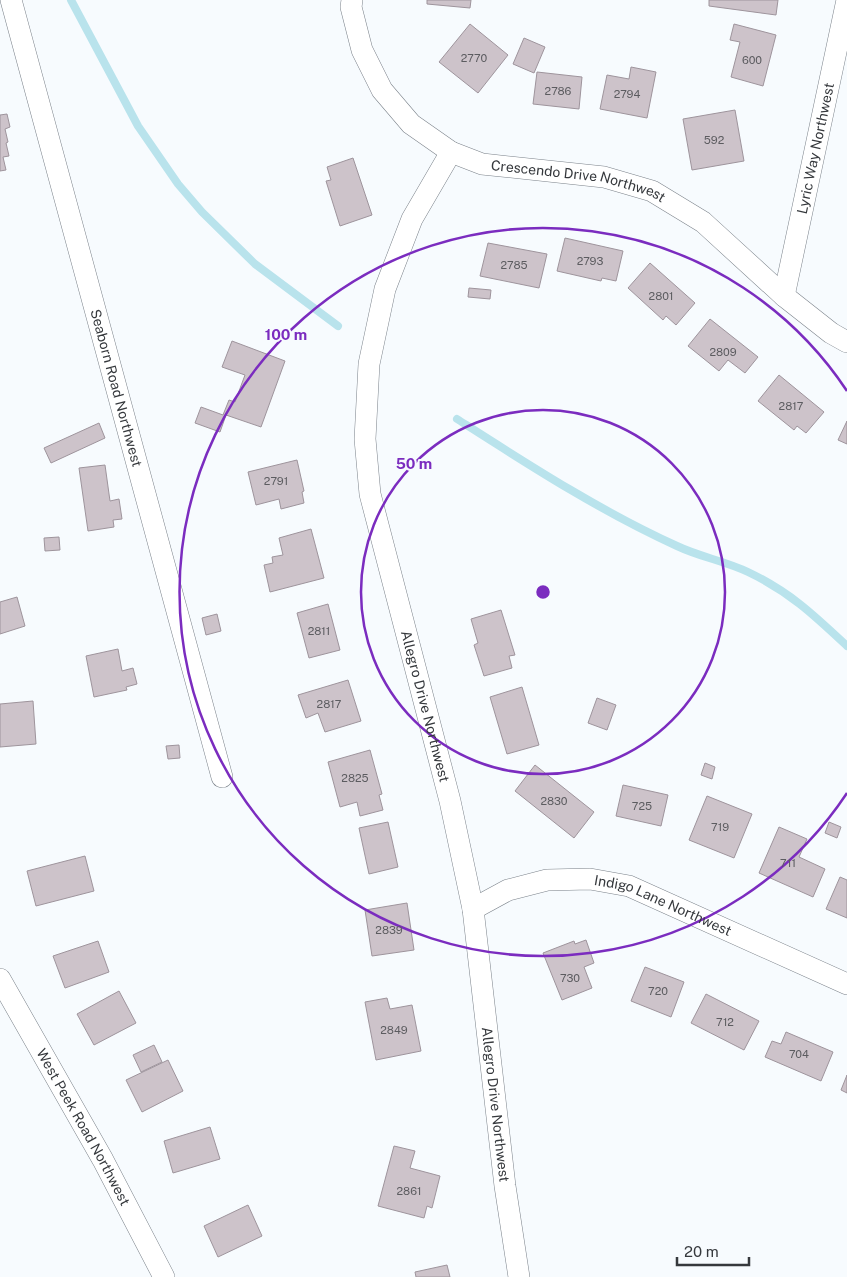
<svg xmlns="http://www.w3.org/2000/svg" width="847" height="1277" font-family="'Public Sans',sans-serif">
	<rect width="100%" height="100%" fill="#f7fbfe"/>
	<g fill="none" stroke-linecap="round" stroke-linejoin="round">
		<path stroke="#b9e3ec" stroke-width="8" d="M 71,0 L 138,126 L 178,184 L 202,212 L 255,264 L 338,326
			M 457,419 C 529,465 600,511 677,546 C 700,557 725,561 748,572 C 790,592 814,615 847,646"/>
	</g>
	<path fill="#cdc3ca" stroke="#9e949c" d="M 427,0 L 471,0 L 470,8 L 427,4 Z
		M 709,0 L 778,0 L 776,15 L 709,6 Z
		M 470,24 L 508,55 L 478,93 L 439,62 Z
		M 734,24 L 776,35 L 763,86 L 731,77 L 740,42 L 730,40 Z
		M 524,38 L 545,47 L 534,73 L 513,64 Z
		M 631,67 L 656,72 L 647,118 L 600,109 L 607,75 L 629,79 Z
		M 537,72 L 582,77 L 579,109 L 533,104 Z
		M 735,110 L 744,161 L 692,170 L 683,119 Z
		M 7,114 L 10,127 L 5,129 L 8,142 L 6,143 L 9,156 L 3,157 L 6,170 L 0,171 L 0,115 Z
		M 353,158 L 372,215 L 340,226 L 326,181 L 331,180 L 327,167 Z
		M 565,238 L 623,251 L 616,281 L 602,278 L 601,281 L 557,271 Z
		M 488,243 L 547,254 L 539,288 L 480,276 Z
		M 650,263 L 695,303 L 676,325 L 666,316 L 663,320 L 628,288 Z
		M 469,288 L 491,290 L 490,299 L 468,297 Z
		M 710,319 L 758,357 L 745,373 L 728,360 L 719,371 L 688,346 Z
		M 232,341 L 285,361 L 261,427 L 226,415 L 220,432 L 195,423 L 201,407 L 223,415 L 229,400 L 235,402 L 245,375 L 222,367 Z
		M 779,375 L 824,412 L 806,433 L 797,426 L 794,430 L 758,401 Z
		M 847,421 L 847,444 L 838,440 Z
		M 99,423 L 105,438 L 51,463 L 44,448 Z
		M 297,460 L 304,491 L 302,492 L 304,503 L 281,509 L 279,499 L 256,505 L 248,472 Z
		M 105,465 L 110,501 L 119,499 L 122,519 L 113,520 L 114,527 L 88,531 L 79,468 Z
		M 311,529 L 324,578 L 270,592 L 264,565 L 273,563 L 272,557 L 283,555 L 279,538 Z
		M 59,537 L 60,550 L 45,551 L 44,538 Z
		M 17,597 L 25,626 L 0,634 L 0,602 Z
		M 328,604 L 340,650 L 309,658 L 297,613 Z
		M 501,610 L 515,655 L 509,656 L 512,668 L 484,676 L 474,645 L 478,643 L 471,619 Z
		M 217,614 L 221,631 L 206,635 L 202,618 Z
		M 118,649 L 122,671 L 133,668 L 137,684 L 126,687 L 127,690 L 94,697 L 86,656 Z
		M 348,680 L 361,721 L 325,732 L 318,713 L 306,718 L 298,695 Z
		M 522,687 L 539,745 L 507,754 L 490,697 Z
		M 597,698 L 616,705 L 607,730 L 588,723 Z
		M 33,701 L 36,744 L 0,747 L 0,704 Z
		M 179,745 L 180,758 L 168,759 L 166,746 Z
		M 370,750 L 382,794 L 379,795 L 383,810 L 360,816 L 357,802 L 340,807 L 328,762 Z
		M 705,763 L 715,767 L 712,779 L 701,775 Z
		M 535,765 L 594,812 L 574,838 L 515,791 Z
		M 623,785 L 668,795 L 661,826 L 616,816 Z
		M 707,796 L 752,814 L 734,858 L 689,840 Z
		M 388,822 L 398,867 L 369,874 L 359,828 Z
		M 829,822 L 841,827 L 837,838 L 825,833 Z
		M 779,827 L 807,839 L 799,857 L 825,869 L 813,897 L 759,873 Z
		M 85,856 L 94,891 L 36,906 L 27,871 Z
		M 840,877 L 847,880 L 847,918 L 826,909 Z
		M 407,903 L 414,950 L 372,956 L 365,910 Z
		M 586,940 L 594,963 L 584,967 L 592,988 L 562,1000 L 543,953 L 574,941 L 575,944 Z
		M 98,941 L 109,972 L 65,988 L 53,956 Z
		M 645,967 L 684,982 L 671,1017 L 631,1001 Z
		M 119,991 L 136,1023 L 94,1045 L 77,1014 Z
		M 706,994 L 759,1021 L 744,1050 L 691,1023 Z
		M 387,998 L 390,1009 L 412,1005 L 421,1051 L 376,1060 L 365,1002 Z
		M 786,1032 L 833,1052 L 821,1081 L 765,1057 L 772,1041 L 781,1044 Z
		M 154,1045 L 162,1062 L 141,1072 L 133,1055 Z
		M 168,1060 L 183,1091 L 142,1112 L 126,1080 Z
		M 847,1075 L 847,1093 L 841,1090 Z
		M 210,1127 L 220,1159 L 173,1173 L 164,1141 Z
		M 394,1146 L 415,1151 L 410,1168 L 440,1176 L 432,1208 L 427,1206 L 424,1218 L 378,1206 Z
		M 248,1205 L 262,1236 L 218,1257 L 204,1226 Z
		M 447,1265 L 450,1277 L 416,1277 L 415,1272 Z"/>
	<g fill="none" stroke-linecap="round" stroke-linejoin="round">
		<g stroke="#7b828a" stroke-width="22">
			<g id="minor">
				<path id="s1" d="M 11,0 L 222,777"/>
				<path id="s2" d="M 352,0 L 351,7 L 362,50 L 382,90 L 411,124 L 451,152 L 482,164 L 604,177 L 652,191 L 703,222 L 784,296 L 831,333 L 847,342"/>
				<path id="s3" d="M 451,152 L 412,219 L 385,289 L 369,364 L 365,439 L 370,494 L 450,801 L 473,909 L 505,1186 L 519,1277"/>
				<path id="s4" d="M 784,296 L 847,0"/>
				<path id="s5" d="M 473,909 L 508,890 L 547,880 L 590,879 L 629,886 L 847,984"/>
				<path id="s6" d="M 0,979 L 103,1160 L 164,1277"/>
			</g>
		</g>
		<use href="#minor" stroke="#fff" stroke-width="21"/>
	</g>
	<g fill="none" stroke="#7b2cbf" stroke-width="2.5">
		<circle cx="543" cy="592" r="182"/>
		<path d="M847 793A364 364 0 1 1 847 391"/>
	</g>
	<g text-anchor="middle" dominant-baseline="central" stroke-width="4" stroke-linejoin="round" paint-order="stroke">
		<g font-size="11" fill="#5c5c60">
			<text x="474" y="58">2770</text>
			<text x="752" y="60">600</text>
			<text x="558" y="91">2786</text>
			<text x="627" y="94">2794</text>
			<text x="714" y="140">592</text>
			<text x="590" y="261">2793</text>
			<text x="514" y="265">2785</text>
			<text x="661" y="296">2801</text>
			<text x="723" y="352">2809</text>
			<text x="791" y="406">2817</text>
			<text x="276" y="481">2791</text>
			<text x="319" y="631">2811</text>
			<text x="329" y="704">2817</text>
			<text x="355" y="778">2825</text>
			<text x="554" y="801">2830</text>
			<text x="642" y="806">725</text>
			<text x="720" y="827">719</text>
			<text x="788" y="863">711</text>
			<text x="389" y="930">2839</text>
			<text x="570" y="978">730</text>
			<text x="658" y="991">720</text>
			<text x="725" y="1022">712</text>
			<text x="394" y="1030">2849</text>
			<text x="799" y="1054">704</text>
			<text x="409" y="1191">2861</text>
		</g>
		<g font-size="14" fill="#36393d" stroke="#f7fbfe">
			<text stroke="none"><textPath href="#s4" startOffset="151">Lyric Way Northwest</textPath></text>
			<text stroke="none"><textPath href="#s2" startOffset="321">Crescendo Drive Northwest</textPath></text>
			<text stroke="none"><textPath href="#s1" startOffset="402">Seaborn Road Northwest</textPath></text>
			<text stroke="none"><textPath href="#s3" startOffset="579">Allegro Drive Northwest</textPath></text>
			<text stroke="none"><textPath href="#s5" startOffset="201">Indigo Lane Northwest</textPath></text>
			<text stroke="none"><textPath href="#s3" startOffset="984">Allegro Drive Northwest</textPath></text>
			<text stroke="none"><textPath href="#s6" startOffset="170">West Peek Road Northwest</textPath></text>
		</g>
	</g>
	<circle cx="543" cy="592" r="8" fill="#7b2cbf" stroke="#f7fbfe" stroke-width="2.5"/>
	<g font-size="15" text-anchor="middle" font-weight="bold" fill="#7b2cbf" stroke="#f7fbfe" stroke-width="4" stroke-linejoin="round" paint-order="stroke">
		<text x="286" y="340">100 m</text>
		<text x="414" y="469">50 m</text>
	</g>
	<path d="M677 1257v8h72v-8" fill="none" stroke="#36393d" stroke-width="2.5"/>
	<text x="684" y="1257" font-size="15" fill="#36393d" stroke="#f7fbfe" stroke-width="4" paint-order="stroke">20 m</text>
</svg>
